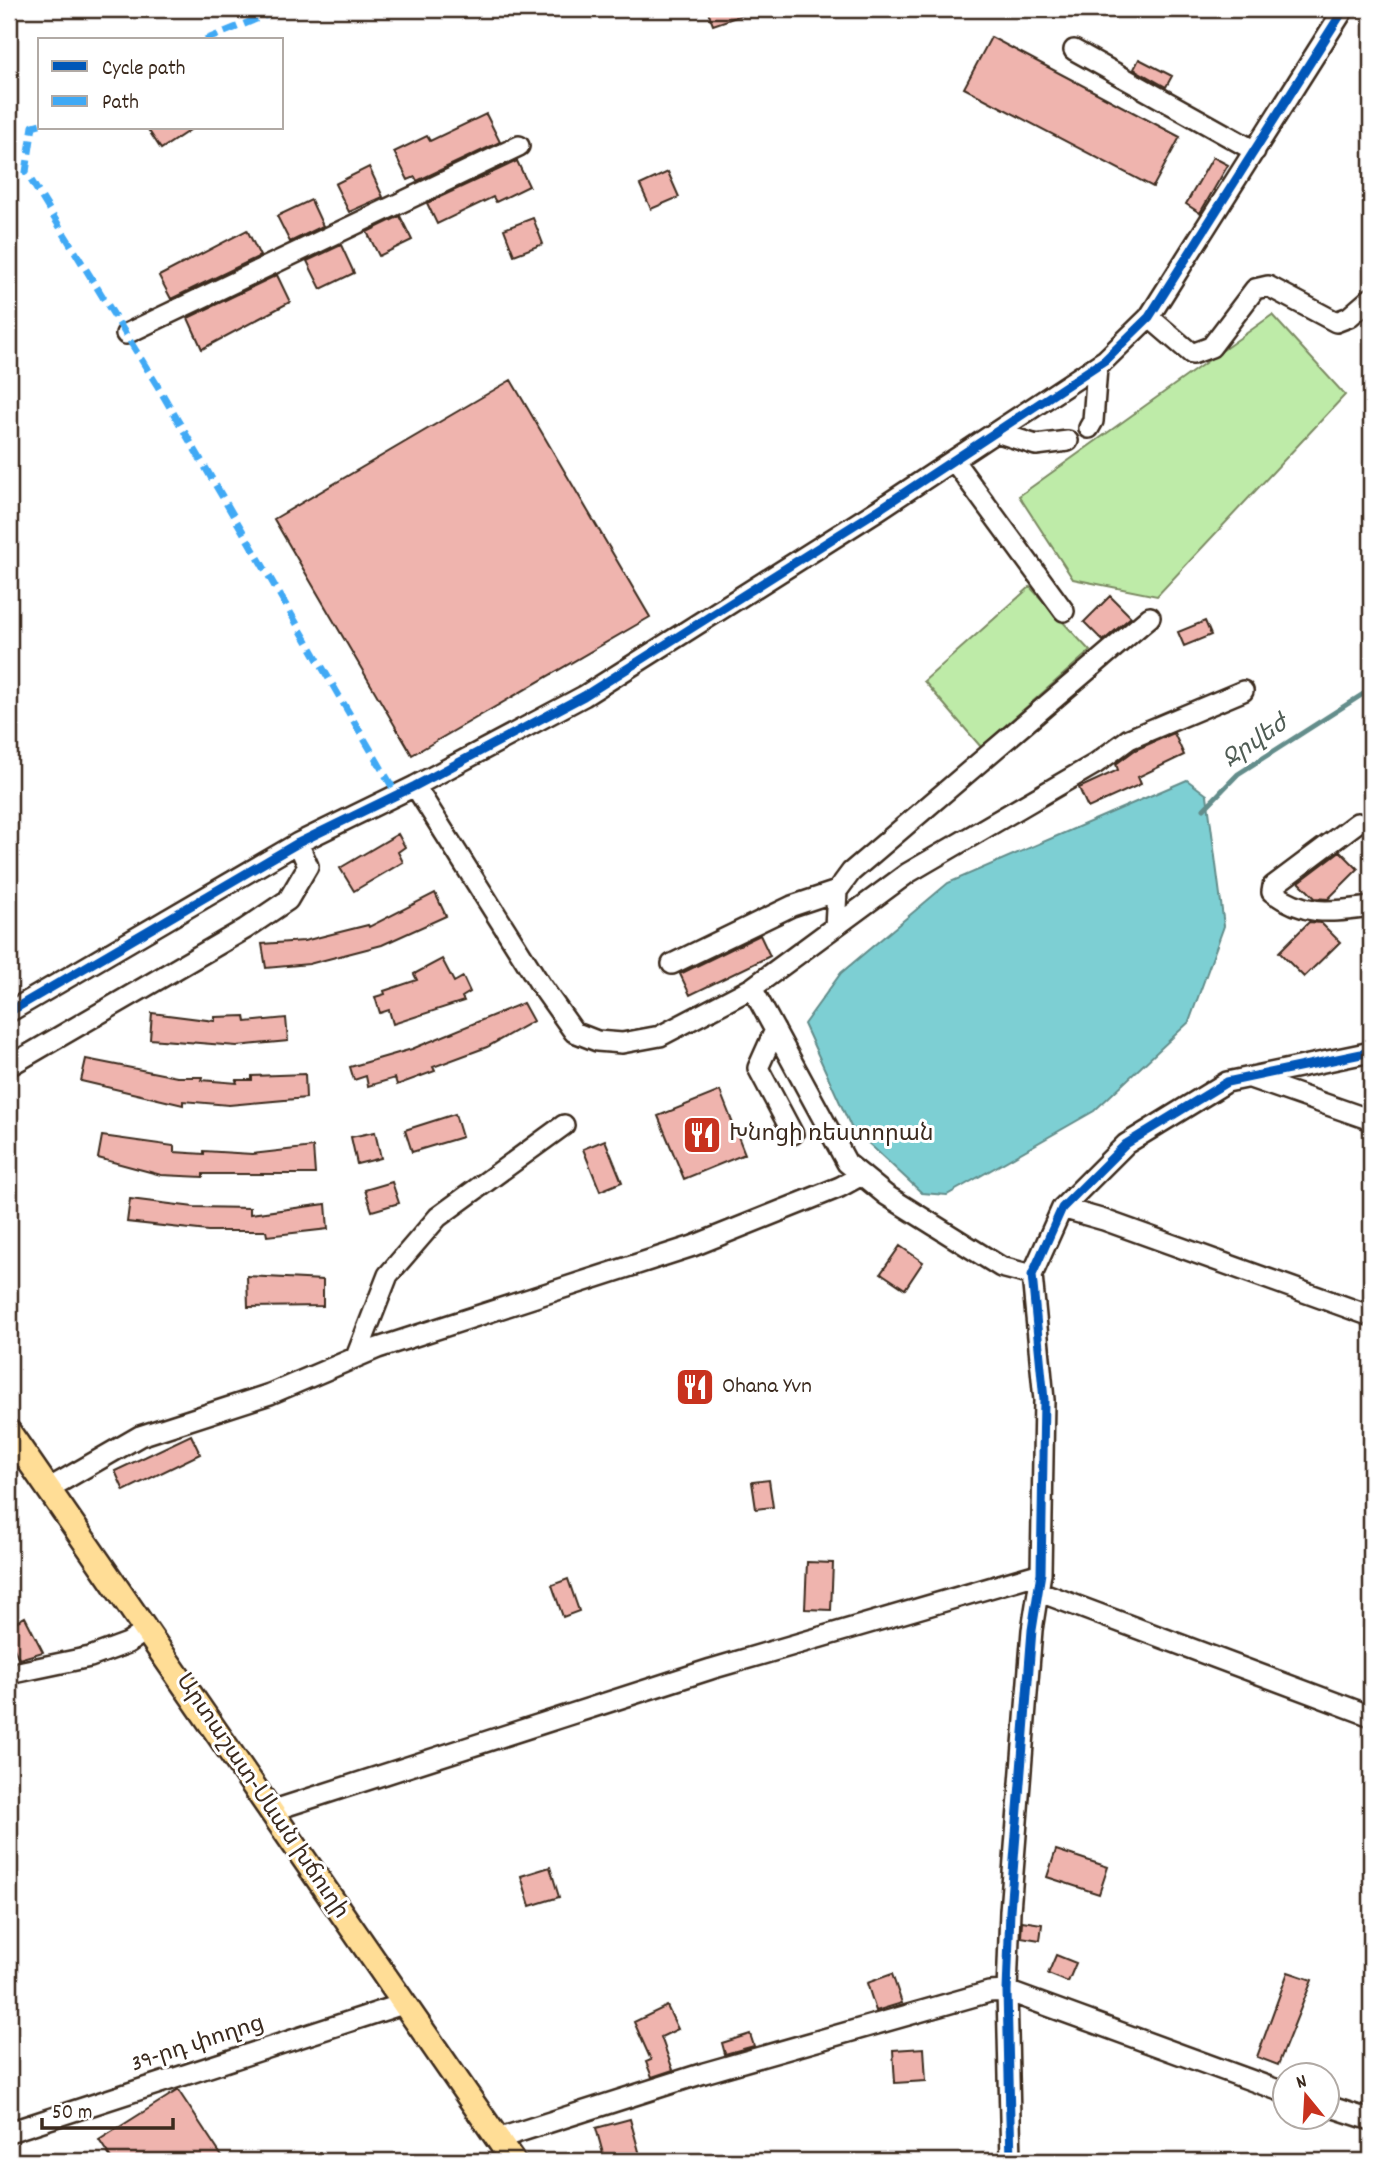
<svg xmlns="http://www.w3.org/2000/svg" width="1380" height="2170" font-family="Dekko,'Noto Sans Armenian',sans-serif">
	<rect width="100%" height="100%" fill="#fff"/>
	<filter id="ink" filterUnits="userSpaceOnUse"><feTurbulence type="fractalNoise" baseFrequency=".0143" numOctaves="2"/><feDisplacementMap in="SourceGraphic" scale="14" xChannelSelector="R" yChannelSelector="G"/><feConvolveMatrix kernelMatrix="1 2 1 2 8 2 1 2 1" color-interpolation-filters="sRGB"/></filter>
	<g filter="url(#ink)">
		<path fill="#beeba8" stroke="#7c8a63" stroke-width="2" d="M 1272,315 L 1345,395 L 1157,596 L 1073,579 L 1019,496 Z
			M 1030,587 L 1090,651 L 981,747 L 924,681 Z"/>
		<path fill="#7dcfd3" stroke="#638d8b" stroke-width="2" d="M 1187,780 L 1207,795 L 1224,926 L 1189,1022 L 1094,1111 L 947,1195 L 922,1193 L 851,1127 L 804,1024 L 841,973 L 948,883 Z"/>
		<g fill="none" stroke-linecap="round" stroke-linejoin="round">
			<path stroke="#638d8b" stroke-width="5" d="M 1204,809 L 1238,774 L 1371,689"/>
		</g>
		<path fill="#efb4ae" stroke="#3b2a1e" stroke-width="2" d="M 707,9 L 753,9 L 754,11 L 713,25 Z
			M 991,37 L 1180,137 L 1153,187 L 964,88 Z
			M 1139,59 L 1172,76 L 1166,87 L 1134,69 Z
			M 486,114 L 500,142 L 417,181 L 415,177 L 408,180 L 394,152 L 427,136 L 430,141 Z
			M 147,128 L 193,128 L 161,149 Z
			M 1213,157 L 1228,165 L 1200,213 L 1186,204 Z
			M 517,161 L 529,186 L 496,202 L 493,197 L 437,224 L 427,203 Z
			M 369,167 L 383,197 L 349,212 L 335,184 Z
			M 668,172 L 679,197 L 651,209 L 640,185 Z
			M 311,200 L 323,226 L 290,242 L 277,216 Z
			M 400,216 L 412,240 L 379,256 L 367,232 Z
			M 533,218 L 543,244 L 514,255 L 504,229 Z
			M 247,230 L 260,256 L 171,299 L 159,276 Z
			M 341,245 L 354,273 L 321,289 L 307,261 Z
			M 277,275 L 290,302 L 202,349 L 188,318 Z
			M 511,380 L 650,617 L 412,755 L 274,519 Z
			M 1110,596 L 1131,617 L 1103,641 L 1084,622 Z
			M 1205,621 L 1211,635 L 1184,646 L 1178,632 Z
			M 1174,733 L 1184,755 L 1138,777 L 1141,784 L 1088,808 L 1079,788 L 1118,770 L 1116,764 L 1135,750 Z
			M 398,834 L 405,847 L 398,852 L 403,862 L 354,891 L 340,868 Z
			M 1340,851 L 1358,869 L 1328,899 L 1315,898 L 1299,882 Z
			M 435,893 L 446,916 L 382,945 L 309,964 L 266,968 L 262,944 L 304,941 L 368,925 L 369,927 Z
			M 1309,922 L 1321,923 L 1340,942 L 1304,977 L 1279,952 Z
			M 760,935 L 770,956 L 690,995 L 680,974 Z
			M 442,959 L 454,982 L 463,977 L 470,992 L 462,997 L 464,1001 L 393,1024 L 389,1010 L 380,1013 L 375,997 L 385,994 L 384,991 L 417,980 L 414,974 Z
			M 523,1003 L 533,1021 L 487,1047 L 433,1067 L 435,1071 L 397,1085 L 395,1078 L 368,1086 L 366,1076 L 354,1080 L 350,1067 L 412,1049 Z
			M 152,1013 L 215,1021 L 215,1017 L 245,1016 L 246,1022 L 286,1018 L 288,1041 L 237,1046 L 150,1039 Z
			M 86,1059 L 177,1077 L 202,1077 L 201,1080 L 237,1083 L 236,1080 L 252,1080 L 252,1076 L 305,1074 L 306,1098 L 229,1105 L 183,1101 L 183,1105 L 81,1081 Z
			M 720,1091 L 745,1154 L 684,1179 L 658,1116 Z
			M 455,1114 L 462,1137 L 412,1152 L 405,1130 Z
			M 375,1132 L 381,1158 L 357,1164 L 351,1137 Z
			M 102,1136 L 174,1146 L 174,1152 L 204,1154 L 204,1151 L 252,1154 L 313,1147 L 315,1174 L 203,1174 L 203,1177 L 161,1175 L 98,1158 Z
			M 605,1140 L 622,1182 L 600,1191 L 583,1149 Z
			M 392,1182 L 399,1203 L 372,1211 L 365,1190 Z
			M 130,1199 L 194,1207 L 250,1208 L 250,1214 L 326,1204 L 328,1229 L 267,1236 L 266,1231 L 208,1231 L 127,1222 Z
			M 900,1246 L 923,1262 L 905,1289 L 881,1273 Z
			M 247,1276 L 323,1280 L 323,1306 L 248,1307 Z
			M 701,1375 L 707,1394 L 689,1400 L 682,1381 Z
			M 191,1435 L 200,1454 L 124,1491 L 115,1471 Z
			M 769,1480 L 773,1507 L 756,1509 L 752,1482 Z
			M 807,1562 L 833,1563 L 831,1610 L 805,1609 Z
			M 568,1579 L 579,1611 L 563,1617 L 552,1585 Z
			M 25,1617 L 43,1652 L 19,1659 L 9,1638 L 9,1626 Z
			M 1056,1850 L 1108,1867 L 1099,1894 L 1047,1877 Z
			M 550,1867 L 559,1897 L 530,1906 L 521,1876 Z
			M 1022,1921 L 1042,1924 L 1040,1940 L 1021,1937 Z
			M 1056,1955 L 1076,1963 L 1068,1982 L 1048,1974 Z
			M 1288,1972 L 1312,1980 L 1278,2065 L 1257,2057 Z
			M 892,1974 L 902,2003 L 876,2011 L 867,1983 Z
			M 667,2006 L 678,2029 L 661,2037 L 673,2070 L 652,2077 L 646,2062 L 651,2060 L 634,2022 Z
			M 750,2034 L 754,2046 L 725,2054 L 722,2043 Z
			M 924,2048 L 926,2081 L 895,2083 L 893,2050 Z
			M 178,2090 L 225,2161 L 113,2161 L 99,2140 Z
			M 630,2119 L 640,2155 L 605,2161 L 596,2128 Z"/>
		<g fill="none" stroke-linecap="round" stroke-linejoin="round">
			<g stroke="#3b2a1e" stroke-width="24">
				<path id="minor" d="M 1074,50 L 1255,151
					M 1149,317 L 1192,354 L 1211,347 L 1255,289 L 1268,286 L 1336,322 L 1349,317 L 1371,298
					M 126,334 L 519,146
					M 1089,428 L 1093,421 L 1097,367
					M 999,433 L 1036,445 L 1068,441
					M 954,461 L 1064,611
					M 415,786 L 540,984 L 574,1032 L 597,1041 L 622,1043 L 660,1036 L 752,988 L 847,1163 L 886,1195 L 1001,1267 L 1032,1275
					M 1357,823 L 1273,886 L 1272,892 C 1307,917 1330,912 1371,907
					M 835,927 L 837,891 L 851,872 L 1150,617
					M 672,964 L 792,906 L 837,891
					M 752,988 L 908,873 L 1095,764 L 1129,739 L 1243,691
					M 9,1012 L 298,843 L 415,786 L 584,696 L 878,510 L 1105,360 L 1149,317 L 1344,9
					M 775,1030 L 758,1068 L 793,1134
					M 9,1066 L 245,929 L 288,900 L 308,866 L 298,843
					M 1250,1078 L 1371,1120
					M 1062,1208 L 1104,1220 L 1371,1316
					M 356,1357 L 388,1275 L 438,1217 L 564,1125
					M 48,1489 L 140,1436 L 270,1394 L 378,1348 L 693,1246 L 840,1187 L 862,1175
					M 1040,1592 L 1371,1716
					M 9,1674 L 90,1657 L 128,1643 L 147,1630
					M 271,1811 L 711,1669 L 1041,1573
					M 1328,2106 L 1371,2120
					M 9,2132 L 403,2004
					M 497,2139 L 704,2073 L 989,1992 L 1007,1991 L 1286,2093
					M 1011,2161 L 1007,1991 L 1010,1911 L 1032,1630 L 1041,1573 L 1044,1400 L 1032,1275 L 1062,1208 L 1126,1144 L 1227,1082 L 1371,1052"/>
			</g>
			<g stroke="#3b2a1e" stroke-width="28">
				<path id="major" d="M 9,1432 L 513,2161"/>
			</g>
			<use href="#minor" stroke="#fff" stroke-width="19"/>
			<use href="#major" stroke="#ffdd96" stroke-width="23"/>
			<path stroke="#3fa9f5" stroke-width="7" stroke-dasharray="14 7" stroke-linecap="butt" d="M 205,40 L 281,9
				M 40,124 L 33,126 L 26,172 L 157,385 L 397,795"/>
			<g stroke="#fff" stroke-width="13">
				<path id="cycleway" d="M 9,1012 L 298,843 L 415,786 L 584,696 L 878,510 L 1105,360 L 1149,317 L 1344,9
					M 1011,2161 L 1007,1991 L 1010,1911 L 1032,1630 L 1041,1573 L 1044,1400 L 1032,1275 L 1062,1208 L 1126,1144 L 1227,1082 L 1371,1052"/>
			</g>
			<use href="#cycleway" stroke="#0057b8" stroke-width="9"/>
		</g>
	</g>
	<defs>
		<g id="restaurant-square" transform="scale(2.0125)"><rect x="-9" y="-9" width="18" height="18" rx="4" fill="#c8321e" stroke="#fff"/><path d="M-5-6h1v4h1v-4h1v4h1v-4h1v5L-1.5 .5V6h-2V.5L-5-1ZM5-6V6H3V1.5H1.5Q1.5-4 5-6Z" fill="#fff"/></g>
	</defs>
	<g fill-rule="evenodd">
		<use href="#restaurant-square" x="702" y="1135"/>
		<use href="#restaurant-square" x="695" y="1387"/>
	</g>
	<g text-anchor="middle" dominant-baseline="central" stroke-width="6" stroke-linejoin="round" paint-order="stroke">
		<g font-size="23" fill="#3b2a1e" stroke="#fff" text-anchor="start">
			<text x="729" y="1135">Խնոցի ռեստորան</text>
			<text x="722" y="1387">Ohana Yvn</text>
		</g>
		<g font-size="23" fill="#3b2a1e" stroke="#fff">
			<text transform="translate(261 1797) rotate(56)">Արտաշատ-Սևան խճուղի</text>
			<text transform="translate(198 2045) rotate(-18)">39-րդ փողոց</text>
		</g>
		<g font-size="24" font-style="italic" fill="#4f5c54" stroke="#fff">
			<text transform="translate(1256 743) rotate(-35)">Ջրվեժ</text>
		</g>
	</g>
	<rect width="1380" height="2170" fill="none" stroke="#fff" stroke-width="35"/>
	<rect x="18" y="18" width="1345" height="2135" fill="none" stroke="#3b2a1e" stroke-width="2.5" filter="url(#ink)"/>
	<rect x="38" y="38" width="245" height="91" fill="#ffffff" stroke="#b1aaa5" stroke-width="2"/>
	<rect x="52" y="61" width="35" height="10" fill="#0057b8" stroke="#b1aaa5" stroke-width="2"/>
	<text x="102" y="74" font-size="21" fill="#3b2a1e">Cycle path</text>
	<rect x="52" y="96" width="35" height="10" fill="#3fa9f5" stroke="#b1aaa5" stroke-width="2"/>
	<text x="102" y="108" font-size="21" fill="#3b2a1e">Path</text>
	<g transform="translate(1306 2096) rotate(342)"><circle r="33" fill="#ffffff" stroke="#b1aaa5" stroke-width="2"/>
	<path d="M0-5L12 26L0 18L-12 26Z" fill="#c8321e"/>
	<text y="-10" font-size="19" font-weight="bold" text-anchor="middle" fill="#3b2a1e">N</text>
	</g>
	<path d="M42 2118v10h131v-10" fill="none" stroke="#3b2a1e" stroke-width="3.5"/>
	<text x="52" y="2118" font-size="21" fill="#3b2a1e" stroke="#ffffff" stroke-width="5" paint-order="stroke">50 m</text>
</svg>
